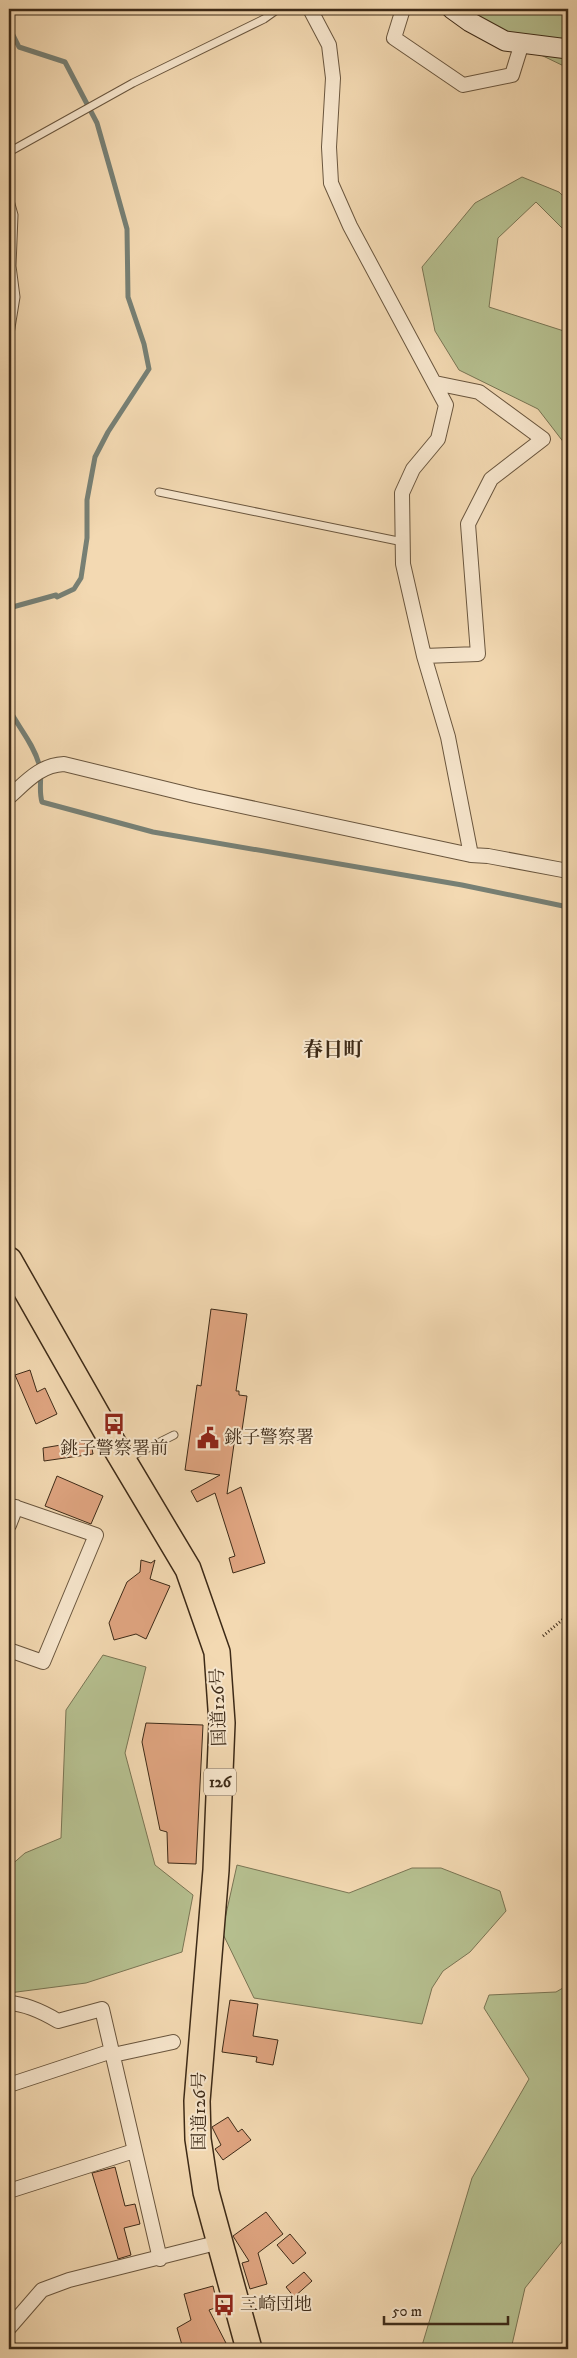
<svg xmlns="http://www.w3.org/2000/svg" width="577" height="2358" font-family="'IM FELL DW Pica','Noto Serif JP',serif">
	<rect width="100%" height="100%" fill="#f3d9b2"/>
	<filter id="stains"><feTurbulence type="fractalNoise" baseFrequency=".004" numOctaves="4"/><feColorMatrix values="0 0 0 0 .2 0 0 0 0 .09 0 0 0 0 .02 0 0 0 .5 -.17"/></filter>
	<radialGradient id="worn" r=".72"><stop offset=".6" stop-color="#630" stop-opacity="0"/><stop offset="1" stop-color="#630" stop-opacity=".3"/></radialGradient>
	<path fill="#b6c090" stroke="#7a7554" d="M 462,9 L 568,9 L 568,68 L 489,30 Z
		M 522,177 L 559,192 L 568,201 L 568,234 L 536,202 L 498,238 L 489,307 L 567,332 L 568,448 L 538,409 L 459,370 L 435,331 L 422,267 L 475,203 Z
		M 103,1655 L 146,1667 L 125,1753 L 155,1865 L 193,1895 L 182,1952 L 86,1983 L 9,1993 L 9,1867 L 25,1853 L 61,1838 L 66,1710 Z
		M 237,1865 L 349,1893 L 412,1868 L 441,1868 L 500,1891 L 506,1911 L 470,1952 L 443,1971 L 432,1988 L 422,2024 L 254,1998 L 222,1932 Z
		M 568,1985 L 568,2234 L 525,2288 L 511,2349 L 421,2349 L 472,2178 L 529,2079 L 484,2008 L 489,1995 L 556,1992 Z"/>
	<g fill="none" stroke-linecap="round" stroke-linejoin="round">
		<path stroke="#778075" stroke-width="5" d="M 9,27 L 19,47 L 65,62 L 97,123 L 113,179 L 127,229 L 128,297 L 144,344 L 149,369 L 108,432 L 95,457 L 87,500 L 87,538 L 81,578 L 74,589 L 57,597 L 56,595 L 9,608
			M 9,709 C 19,728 33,743 39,764 C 43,776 38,789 42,802 L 153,832 L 462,885 L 568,907"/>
	</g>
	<path fill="#e0a581" stroke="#3d2a17" d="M 211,1309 L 247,1314 L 236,1391 L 239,1391 L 239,1395 L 247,1396 L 241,1437 L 235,1437 L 227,1494 L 241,1487 L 265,1563 L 233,1573 L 229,1558 L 235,1556 L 215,1493 L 197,1502 L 191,1491 L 220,1475 L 185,1470 L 197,1385 L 201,1386 Z
		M 30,1370 L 37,1392 L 45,1388 L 57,1414 L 36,1424 L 15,1375 Z
		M 85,1441 L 85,1444 L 91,1443 L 93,1454 L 44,1461 L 43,1448 Z
		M 57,1476 L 103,1496 L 91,1524 L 45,1506 Z
		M 141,1560 L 151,1563 L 155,1560 L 150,1579 L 170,1586 L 146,1639 L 136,1634 L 114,1640 L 109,1623 L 127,1582 L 140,1572 Z
		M 146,1723 L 203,1725 L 196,1864 L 168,1863 L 167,1832 L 160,1830 L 142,1742 Z
		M 230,2000 L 258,2004 L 253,2036 L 278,2040 L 273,2065 L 256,2062 L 257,2057 L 222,2052 Z
		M 228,2117 L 238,2132 L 242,2129 L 251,2140 L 223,2160 L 215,2149 L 221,2145 L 212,2127 Z
		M 115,2167 L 125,2206 L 135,2204 L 140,2224 L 124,2228 L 131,2255 L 118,2259 L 92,2173 Z
		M 266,2212 L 283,2234 L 258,2253 L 267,2284 L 250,2289 L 242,2263 L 249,2261 L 233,2236 Z
		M 290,2234 L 306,2253 L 293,2264 L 277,2245 Z
		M 304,2272 L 312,2281 L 294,2297 L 286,2287 Z
		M 213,2286 L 218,2307 L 209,2310 L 229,2349 L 187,2349 L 185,2344 L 182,2345 L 177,2328 L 191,2320 L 184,2294 Z"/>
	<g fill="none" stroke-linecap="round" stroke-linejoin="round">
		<g stroke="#6a563e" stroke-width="9">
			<path id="lane" d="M 9,152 L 133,83 L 264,19 L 278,9
				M 9,197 L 14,215 L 12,266 L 16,297 L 9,340
				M 159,492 L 403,542
				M 128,1458 L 174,1435"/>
		</g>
		<g stroke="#6a563e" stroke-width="16">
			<path id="street" d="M 310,9 L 329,45 L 333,78 L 329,147 L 331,183 L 350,226 L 446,405 L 438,439 L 413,469 L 402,493 L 403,564 L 424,656 L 448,737 L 471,855
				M 403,9 L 394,38 L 463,85 L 512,75 L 522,43
				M 424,656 L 478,654 L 468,524 L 491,479 L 543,439 L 479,392 L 435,383
				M 9,797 C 26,782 40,765 64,764 L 195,796 L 471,855 L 488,856 L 568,871
				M 9,1505 L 96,1535 L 43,1662 L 9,1650
				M 9,1525 L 16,1507
				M 9,2003 C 27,2004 43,2012 58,2021 L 102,2009 L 160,2259
				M 113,2055 L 173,2042
				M 9,2085 L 112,2051
				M 9,2191 L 134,2151
				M 9,2328 L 42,2290 L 69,2280 L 220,2242
				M 9,2349 L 11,2349"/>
		</g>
		<g stroke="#3d2a17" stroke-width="21">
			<path id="secondary" d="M 452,9 L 470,22 L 505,41 L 568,49"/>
		</g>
		<g stroke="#3d2a17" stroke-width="28">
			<path id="highway" d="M 9,1260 L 117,1450 L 188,1569 L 217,1652 L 222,1723 L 216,1870 L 197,2101 L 198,2139 L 206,2192 L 249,2349"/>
		</g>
		<path stroke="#3d2a17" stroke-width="3" stroke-dasharray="1 2.5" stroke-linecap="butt" d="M 543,1636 L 568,1615"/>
		<use href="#lane" stroke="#f7e6cd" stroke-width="7"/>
		<use href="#street" stroke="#f7e6cd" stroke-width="14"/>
		<use href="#secondary" stroke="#f7e6cd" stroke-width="19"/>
		<use href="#highway" stroke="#f3d9b2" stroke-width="25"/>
	</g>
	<defs>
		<g id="bus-bare" transform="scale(1.725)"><path d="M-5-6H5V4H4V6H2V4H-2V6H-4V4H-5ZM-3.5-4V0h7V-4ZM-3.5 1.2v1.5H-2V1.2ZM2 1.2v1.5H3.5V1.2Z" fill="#8f2418" stroke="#f7e6cd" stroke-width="2.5" paint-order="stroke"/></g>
		<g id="civic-bare" transform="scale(1.725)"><path d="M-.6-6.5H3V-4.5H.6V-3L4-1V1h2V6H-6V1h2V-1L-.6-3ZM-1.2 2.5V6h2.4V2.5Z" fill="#8f2418" stroke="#f7e6cd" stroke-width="2.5" paint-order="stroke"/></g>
	</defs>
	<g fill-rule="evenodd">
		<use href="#bus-bare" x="114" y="1424"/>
		<use href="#civic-bare" x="208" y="1438"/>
		<use href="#bus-bare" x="224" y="2305"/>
	</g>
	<g text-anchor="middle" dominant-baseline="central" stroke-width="4" stroke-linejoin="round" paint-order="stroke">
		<rect fill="#f7e6cd" stroke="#75624e" stroke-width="1" x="204" y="1768.5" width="32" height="27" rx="4"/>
		<g font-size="16" font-weight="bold" fill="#3d2a17">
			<text x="220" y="1782">126</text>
		</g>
		<g font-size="18" fill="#3d2a17" stroke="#f7e6cd" text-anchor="start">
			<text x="224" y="1438">銚子警察署</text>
			<text x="114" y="1449" text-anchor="middle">銚子警察署前</text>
			<text x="240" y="2305">三崎団地</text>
		</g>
		<g font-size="18" fill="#3d2a17" stroke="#f7e6cd">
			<text transform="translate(219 1707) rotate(-92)">国道126号</text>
			<text transform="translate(200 2111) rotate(-90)">国道126号</text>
		</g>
		<g font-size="20" font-weight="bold" fill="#3d2a17" stroke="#f7e6cd">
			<text x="333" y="1050">春日町</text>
		</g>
	</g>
	<rect width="577" height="2358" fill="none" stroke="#f3d9b2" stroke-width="30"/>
	<rect x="10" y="10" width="557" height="2338" fill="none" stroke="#3d2a17" stroke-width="2.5"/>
	<rect x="15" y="15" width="547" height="2328" fill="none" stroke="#3d2a17"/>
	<path d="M384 2316v8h124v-8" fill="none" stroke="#3d2a17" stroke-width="2.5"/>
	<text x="392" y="2316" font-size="15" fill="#3d2a17" stroke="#f7e6cd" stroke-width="4" paint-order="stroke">50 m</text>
	<rect width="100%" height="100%" filter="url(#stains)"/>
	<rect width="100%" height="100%" fill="url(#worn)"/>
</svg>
